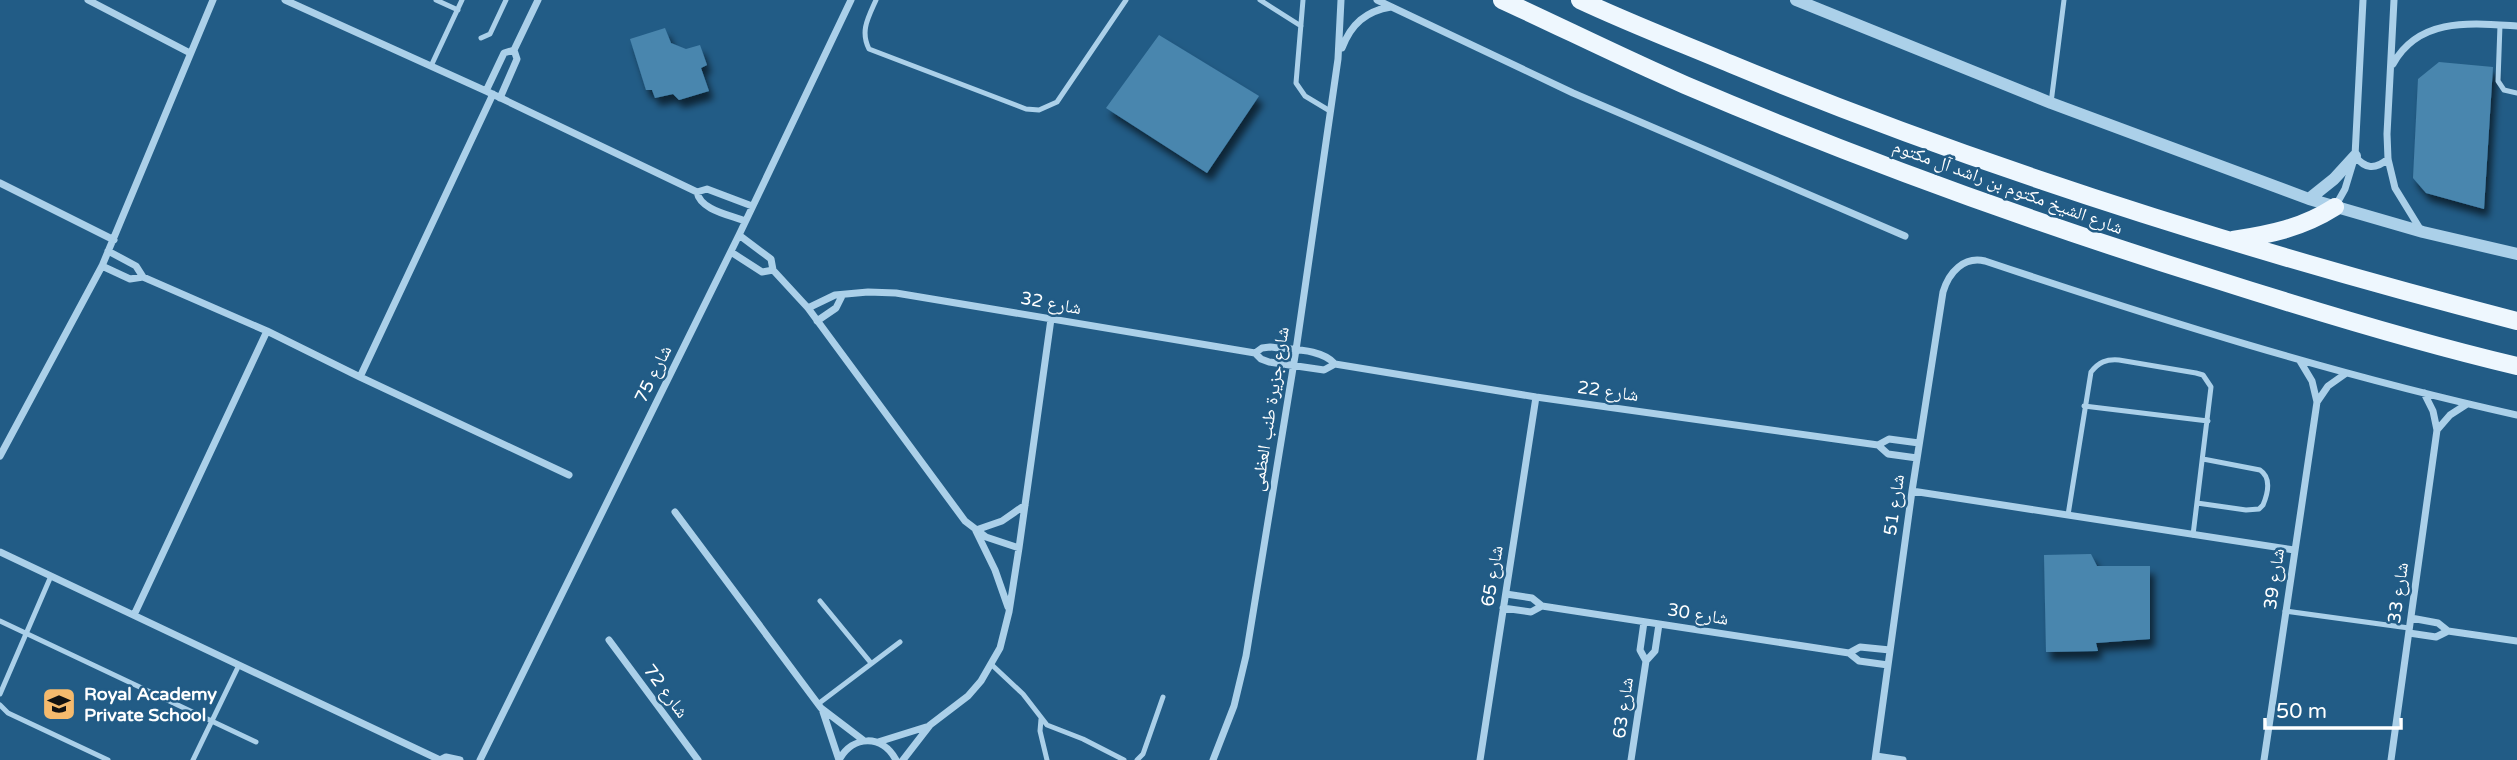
<svg xmlns="http://www.w3.org/2000/svg" width="2517" height="760" font-family="'Varela Round','Noto Naskh Arabic',sans-serif">
	<defs>
		<filter id="shadow"><feDropShadow dx="4.5" dy="8" stdDeviation="3.5" flood-color="#0009"/></filter>
	</defs>
	<rect width="100%" height="100%" fill="#225c86"/>
	<path fill="#4a86ae" filter="url(#shadow)" d="M 665,28 L 671,43 L 686,49 L 700,45 L 707,65 L 701,68 L 709,91 L 679,100 L 673,94 L 655,98 L 652,90 L 646,90 L 630,39 Z
		M 1159,35 L 1259,96 L 1207,173 L 1106,108 Z
		M 2439,62 L 2493,67 L 2484,209 L 2426,193 L 2413,178 L 2418,79 Z
		M 2091,554 L 2097,566 L 2150,566 L 2150,639 L 2096,643 L 2098,651 L 2046,652 L 2044,555 Z"/>
	<g fill="none" stroke-linecap="round" stroke-linejoin="round">
		<path stroke="#abd0e9" stroke-width="5" d="M 436,0 L 458,10
			M 876,0 C 868,18 860,31 869,49 L 1026,109 L 1039,110 L 1057,102 L 1126,0
			M 1260,0 L 1301,26
			M 1303,0 L 1296,83 L 1305,96 L 1330,111
			M 2500,25 L 2498,81 L 2504,90 L 2517,93
			M 481,38 L 490,34 L 506,0
			M 431,66 L 462,0
			M 2051,103 L 2064,0
			M 2084,406 L 2208,421
			M 2197,503 L 2246,510 L 2259,509 L 2263,505 C 2268,493 2272,478 2260,470 L 2203,459
			M 2068,515 L 2091,372 C 2099,362 2106,359 2119,360 L 2196,373 L 2203,375 L 2211,387 L 2193,535
			M 820,601 L 871,663
			M 2285,611 L 2409,628
			M 0,621 L 256,742
			M 992,665 L 1023,694 L 1047,725 L 1083,739 L 1124,760
			M 0,694 L 51,576
			M 818,704 L 900,642
			M 0,705 L 8,713 L 108,760
			M 1041,719 L 1040,731 L 1047,760
			M 193,760 L 239,665
			M 1137,760 L 1143,754 L 1163,697"/>
		<path stroke="#abd0e9" stroke-width="7" d="M 88,0 L 190,53
			M 285,0 L 486,91 L 697,192 L 707,189 L 752,206
			M 1377,0 L 1573,93 L 1905,236
			M 2394,0 L 2387,134 L 2388,159 L 2395,188 L 2422,232
			M 1342,48 C 1351,24 1366,11 1391,7
			M 2393,64 C 2419,17 2471,23 2517,26
			M 486,91 L 504,53 L 514,50
			M 500,98 L 517,59 L 514,50 L 538,0
			M 2355,156 C 2365,169 2375,170 2388,159
			M 0,183 L 114,240
			M 697,192 C 700,210 730,215 745,221
			M 2336,205 L 2345,189 L 2355,156 L 2363,0
			M 739,235 L 771,259 L 773,270 L 808,308 L 965,521 L 986,537 L 1019,548
			M 108,251 L 136,266 L 143,277
			M 731,252 L 762,272 L 773,270
			M 102,266 L 130,279 L 143,277 L 267,331 L 360,377 L 569,475
			M 808,308 L 835,295 L 868,292 L 896,293 L 1255,353 L 1261,359 L 1269,362 L 1324,370 L 1335,364
			M 817,321 L 836,308 L 842,296
			M 1255,353 L 1262,348 L 1270,347 C 1290,350 1321,348 1335,364 L 1536,397 L 1878,445 L 1888,454 L 1917,458
			M 360,377 L 493,94
			M 2317,402 L 2328,386 L 2345,374
			M 2437,430 L 2450,415 L 2467,404
			M 1878,445 L 1889,439 L 1919,443
			M 0,456 L 102,266 L 213,0
			M 1912,491 L 2294,550
			M 675,512 L 821,708 L 863,740
			M 976,530 L 1002,521 L 1025,505
			M 976,531 L 995,570 L 1008,607
			M 0,552 L 440,760 L 446,757 L 460,760
			M 1506,594 L 1532,598 L 1542,606 L 1849,653 L 1859,661 L 1888,665
			M 1503,608 L 1531,612 L 1542,606
			M 134,615 L 267,331
			M 2411,618 L 2438,623 L 2448,631 L 2517,641
			M 1644,622 L 1640,650 L 1646,661
			M 2409,633 L 2436,637 L 2448,631
			M 609,640 L 698,760
			M 1849,653 L 1860,647 L 1890,650
			M 823,712 L 839,760
			M 878,742 L 926,727
			M 1876,756 L 1903,760
			M 480,760 L 739,235 L 851,0
			M 839,760 C 853,735 882,734 896,760
			M 903,760 L 930,725 L 968,696 L 981,681 L 1000,648 L 1009,612 L 1019,548 L 1051,319
			M 1213,760 L 1234,706 L 1246,656 L 1296,350 L 1338,59 L 1341,0
			M 1480,760 L 1536,397
			M 1631,760 L 1646,661 L 1655,651 L 1659,624
			M 1875,760 L 1912,491 L 1943,292 C 1949,272 1964,256 1985,261 C 2161,320 2336,375 2517,415
			M 2264,760 L 2317,402 L 2312,381 L 2300,361
			M 2391,760 L 2437,430 L 2433,411 L 2424,393"/>
		<path stroke="#abd0e9" stroke-width="12" d="M 1796,0 L 2051,103 L 2309,199 L 2423,232 L 2517,254
			M 2309,199 L 2334,179 L 2355,156"/>
		<path stroke="#eef7fe" stroke-width="18" d="M 1502,0 C 1563,28 1623,58 1685,85 C 1858,159 2035,223 2214,279 C 2314,311 2415,342 2517,366
			M 1580,0 C 1629,23 1681,43 1731,64 C 1986,170 2250,252 2517,321
			M 2233,240 C 2271,234 2302,228 2335,207"/>
	</g>
	<defs>
		<g id="school-square" transform="scale(1.75)"><rect x="-9" y="-9" width="18" height="18" rx="4" fill="#f5ba6d" stroke="#225c86"/><path d="M0-5L7-2L0 1L-7-2ZM-4 1L0 2.5L4 1V4Q0 6-4 4Z" fill="#111"/></g>
	</defs>
	<g fill-rule="evenodd">
		<use href="#school-square" x="59" y="704"/>
	</g>
	<g text-anchor="middle" dominant-baseline="central" stroke-width="5" stroke-linejoin="round" paint-order="stroke">
		<g font-size="18" fill="#fff" stroke="#225c86">
			<text transform="translate(2008 187) rotate(20)">شارع الشيخ مكتوم بن راشد آل مكتوم</text>
			<text transform="translate(1051 303) rotate(10)">شارع 32</text>
			<text transform="translate(653 374) rotate(-64)">شارع 75</text>
			<text transform="translate(1608 391) rotate(8)">شارع 22</text>
			<text transform="translate(1270 409) rotate(-81)">شارع جزيرة طنب العظمى</text>
			<text transform="translate(1894 505) rotate(-82)">شارع 51</text>
			<text transform="translate(1492 576) rotate(-81)">شارع 65</text>
			<text transform="translate(2274 579) rotate(-82)">شارع 39</text>
			<text transform="translate(2398 593) rotate(-82)">شارع 33</text>
			<text transform="translate(1698 614) rotate(9)">شارع 30</text>
			<text transform="translate(666 691) rotate(53)">شارع 72</text>
			<text transform="translate(1623 708) rotate(-82)">شارع 63</text>
		</g>
		<g font-size="18" font-weight="bold" fill="#fff" stroke="#225c86" text-anchor="start">
			<text x="84" y="694">Royal Academy<tspan x="84" dy="21">Private School</tspan></text>
		</g>
	</g>
	<path d="M2265 718v10h136v-10" fill="none" stroke="#ffffff" stroke-width="3.5"/>
	<text x="2276" y="718" font-size="21" fill="#ffffff" stroke="#225c86" stroke-width="5" paint-order="stroke">50 m</text>
</svg>
